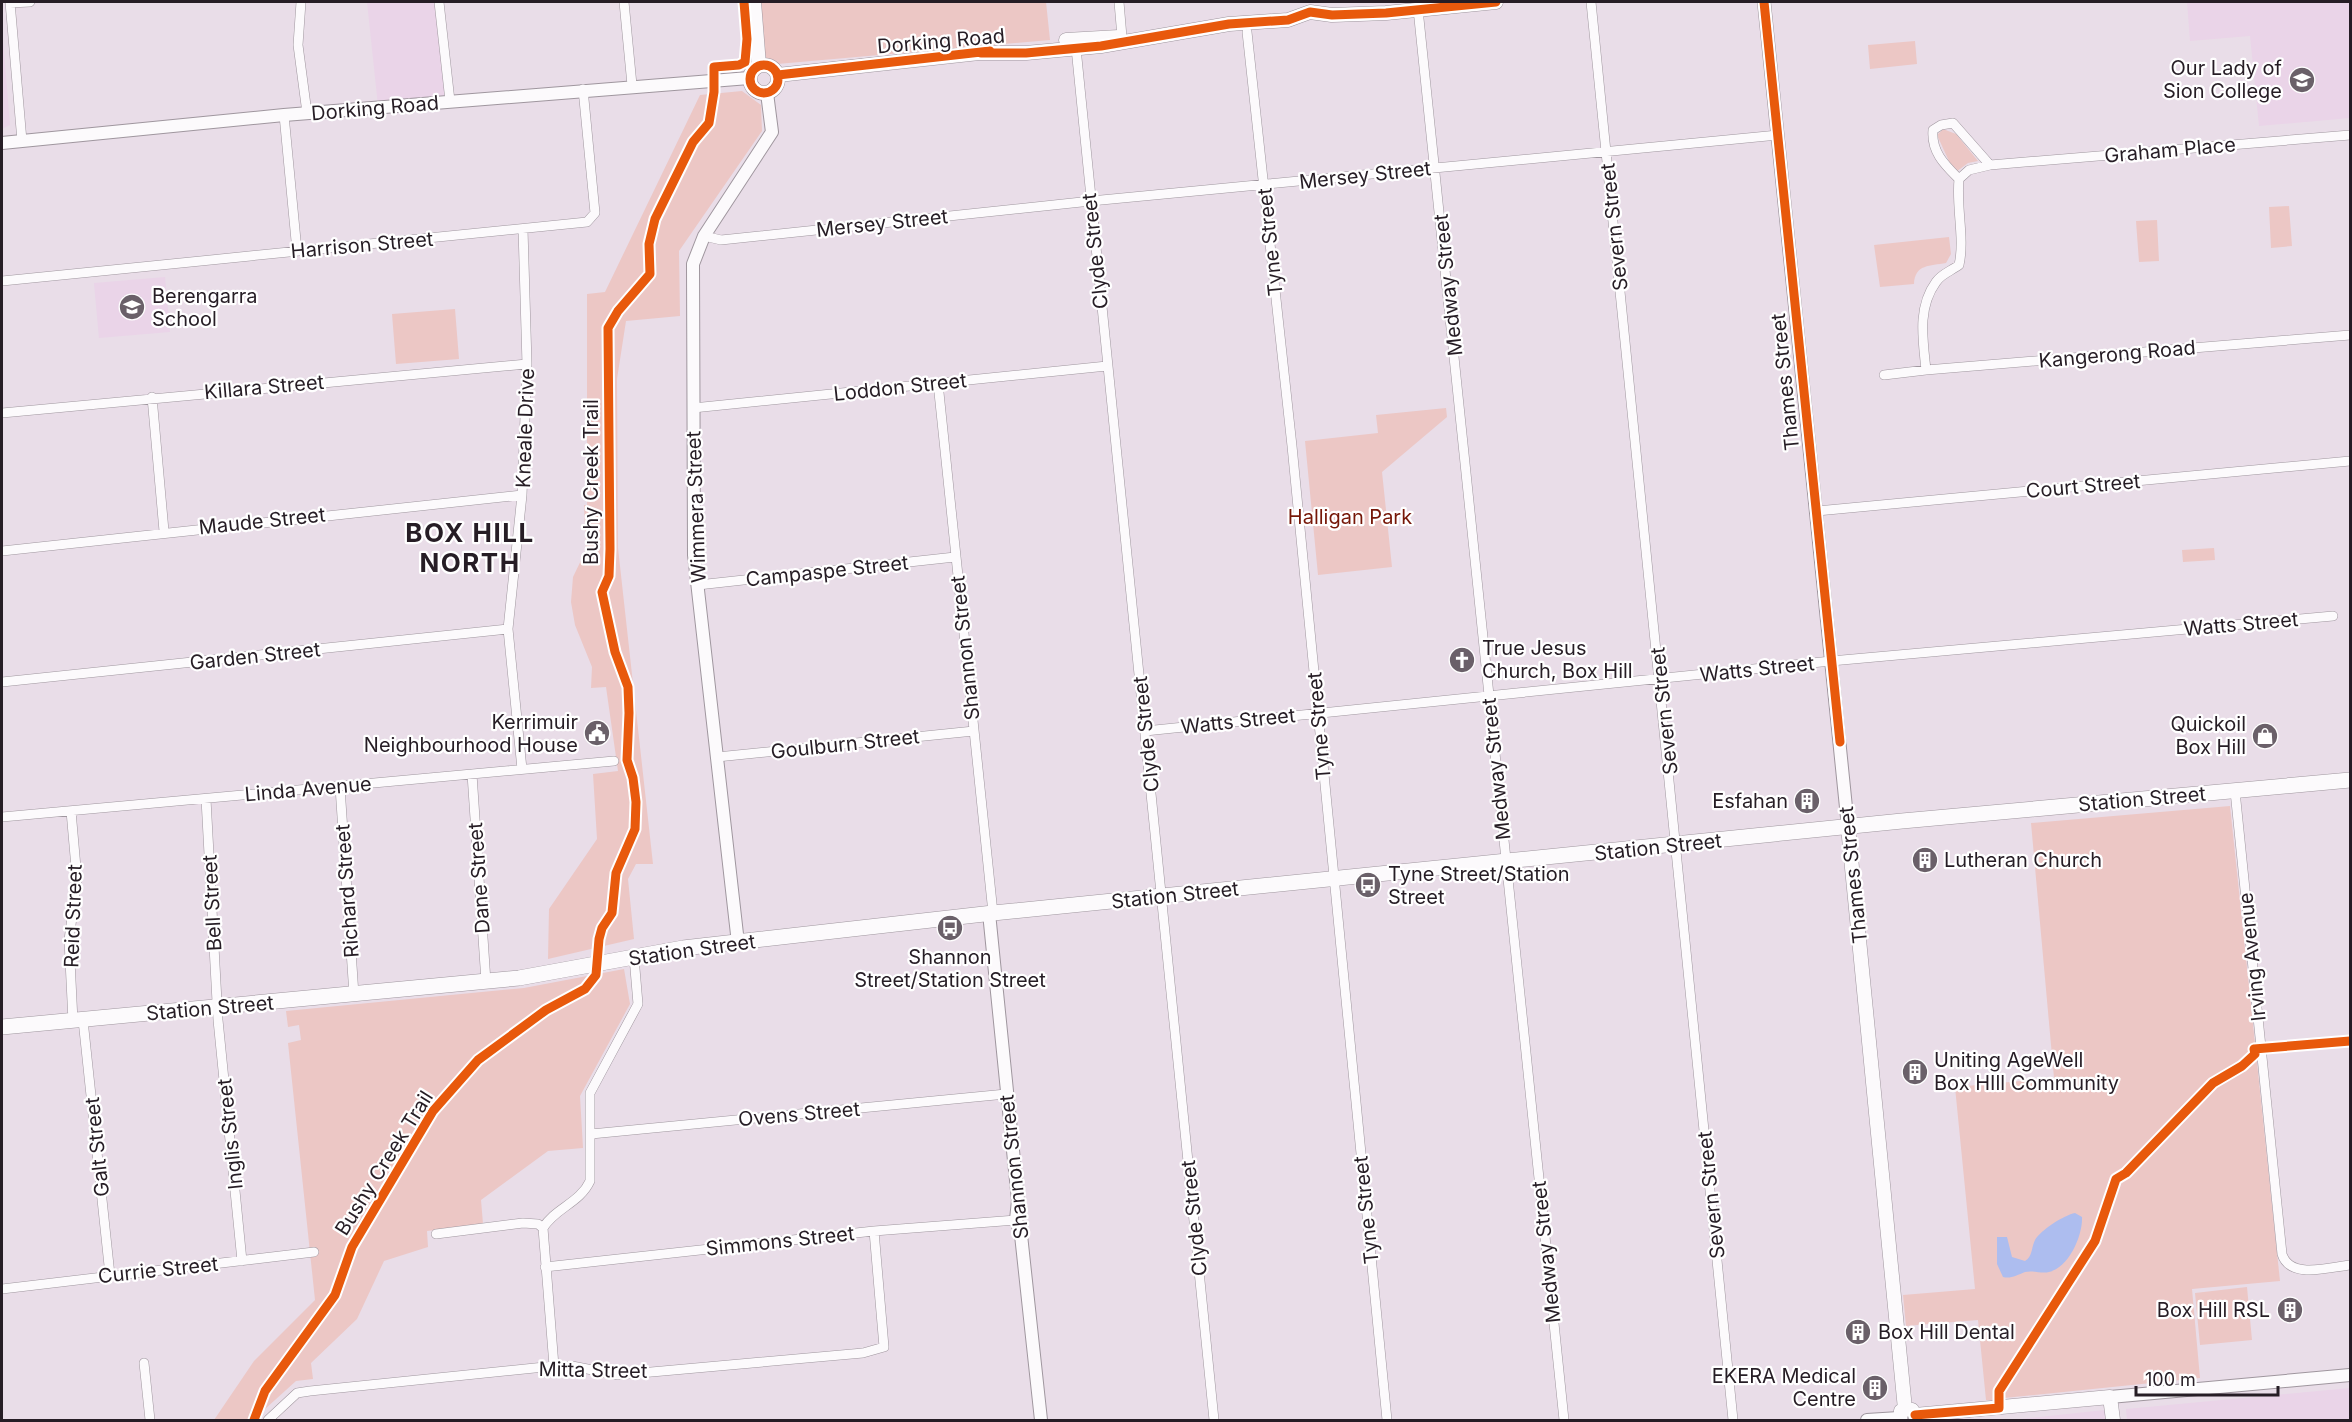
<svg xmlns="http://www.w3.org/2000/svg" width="2352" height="1422" font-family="Inter,sans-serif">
	<rect width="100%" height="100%" fill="#e9dde8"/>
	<path fill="#ead4e8" d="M 367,2 L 436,2 L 446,99 L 378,106 Z
		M 2187,2 L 2350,2 L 2350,118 L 2259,126 L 2250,36 L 2190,41 Z
		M 2,27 L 10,125 L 2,129 Z
		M 165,277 L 170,332 L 99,338 L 94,283 Z
		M 2350,1388 L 2350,1420 L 2127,1420 L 2126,1409 Z
		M 2105,1410 L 2106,1420 L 2010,1420 Z"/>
	<path fill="#ecc7c5" d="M 760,2 L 1046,2 L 1050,40 L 766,65 Z
		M 1915,41 L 1917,64 L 1870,69 L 1868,45 Z
		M 742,91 L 761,105 L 762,131 L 679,251 L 680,316 L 626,321 L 617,379 L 618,548 L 653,864 L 636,864 L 628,879 L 634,939 L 548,959 L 549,909 L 597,839 L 593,774 L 618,771 L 606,687 L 591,688 L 592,667 L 575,625 L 571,602 L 573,577 L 586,550 L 584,505 L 587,505 L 587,294 L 605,292 L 700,95 Z
		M 1943,129 L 1956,134 L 1978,161 L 1968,163 L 1956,172 L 1953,170 L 1937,135 Z
		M 2289,206 L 2292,246 L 2271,248 L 2269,207 Z
		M 2157,220 L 2159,261 L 2139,262 L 2136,221 Z
		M 1949,237 L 1951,254 L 1946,263 C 1930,266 1915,264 1914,284 L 1880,287 L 1874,245 Z
		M 455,309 L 459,359 L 396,364 L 392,314 Z
		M 1446,408 L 1447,417 L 1382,472 L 1392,567 L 1318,575 L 1305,441 L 1378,433 L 1376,415 Z
		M 2214,548 L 2215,560 L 2183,562 L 2182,550 Z
		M 2230,806 L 2280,1281 L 2192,1289 L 2200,1378 L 2004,1398 L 2001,1403 L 1994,1404 L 1991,1400 L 1986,1400 L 1978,1320 L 1906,1326 L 1903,1295 L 1975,1289 L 1955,1087 L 2054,1078 L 2031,823 Z
		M 624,969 L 630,1004 L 580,1096 L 583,1148 L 548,1151 L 481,1200 L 483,1224 L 427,1231 L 428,1247 L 384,1261 L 357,1319 L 311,1363 L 313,1379 L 296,1381 L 253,1420 L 214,1420 L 254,1361 L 315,1300 L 288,1043 L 301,1040 L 299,1025 L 288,1027 L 286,1011 L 524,988 Z
		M 2247,1287 L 2252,1340 L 2200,1345 L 2195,1293 Z"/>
	<path fill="#adbdef" d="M 2075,1213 L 2082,1217 C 2083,1235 2069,1268 2049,1272 C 2042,1274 2033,1270 2025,1272 C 2017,1275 2011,1279 2003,1277 L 1997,1264 L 1997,1237 L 2007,1237 L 2012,1257 L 2025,1261 C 2033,1256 2031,1248 2035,1240 C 2041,1230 2064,1215 2075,1213 Z"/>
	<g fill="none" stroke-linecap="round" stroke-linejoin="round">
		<g stroke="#9f969e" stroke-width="10">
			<path id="minor" d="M 10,2 L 22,141
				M 301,2 L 298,45 L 307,113
				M 439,2 L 450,101
				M 624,2 L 632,85
				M 1119,2 L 1122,37
				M 1591,2 L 1733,1420
				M 10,3 L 30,2
				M 1418,9 L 1564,1420
				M 1247,32 L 1292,446 L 1387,1420
				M 1076,48 L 1214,1420
				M 284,115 L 297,251
				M 1959,179 C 1945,165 1931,152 1933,130 L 1941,125 L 1953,123 L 1990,165
				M 704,236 L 721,240 L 1091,201 L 1778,135
				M 2,281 L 587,222 L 595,213 L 583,89
				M 1926,370 C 1923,340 1917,308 1936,282 C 1941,274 1951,271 1959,265 C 1965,238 1956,208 1959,179 L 1969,170 L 1990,165 L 2350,135
				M 1884,375 L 1926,370 L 2350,335
				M 938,383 L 993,913
				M 152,397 L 164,531
				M 693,408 L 1107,366
				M 2,413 L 527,364
				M 1817,511 L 2350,461
				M 2,551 L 522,495
				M 698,585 L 955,557
				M 2,682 L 508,629
				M 1145,731 L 1831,661 L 2333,616
				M 717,757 L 974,731
				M 522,769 L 508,629 L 522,495 L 527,364 L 523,229
				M 472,774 L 486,982
				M 340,787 L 354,995
				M 2235,791 L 2282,1254 C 2290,1280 2330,1267 2350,1265
				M 206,799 L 218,1020 L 242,1261
				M 71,811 L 77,879 L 69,940 L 73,1021
				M 2,817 L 614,761
				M 83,1020 L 110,1275
				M 2262,1048 L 2350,1041
				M 591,1134 L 1006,1094
				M 436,1234 L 523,1223 L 538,1224 L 543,1228
				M 545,1267 L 874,1231 L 1016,1220
				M 2,1289 L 314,1252
				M 144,1363 L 150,1420
				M 554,1366 L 543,1228 C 555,1208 580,1203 590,1181 L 590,1093 L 638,1004 L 634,957
				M 268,1420 L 297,1393 L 310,1391 L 554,1366 L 572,1366 L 618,1375 L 863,1353 L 884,1347 L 874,1231"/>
		</g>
		<g stroke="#9f969e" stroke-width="14">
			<path id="tertiary" d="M 1764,2 L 1848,827
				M 2,143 L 284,115 L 749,78
				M 989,913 L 1018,1200 L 1016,1220 L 1021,1235 L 1041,1420
				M 738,943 L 694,555 L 693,264 L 704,236 L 772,132 L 767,93
				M 2110,1397 L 2350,1375
				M 1867,1420 L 1899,1418"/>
		</g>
		<g stroke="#9f969e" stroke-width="15">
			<path id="secondary" d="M 754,2 L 759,65
				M 1066,40 L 1119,37
				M 981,53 L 1026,53 L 1101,46 L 1229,24 L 1288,20 L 1310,12 L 1332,15 L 1386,13 L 1496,2
				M750 79a14 14 0 1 1 28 0a14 14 0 1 1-28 0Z
				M 778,75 L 988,52
				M 1848,827 L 1905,1409
				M 1915,1415 L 2110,1397 L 2113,1420
				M 1900,1420 L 1901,1411 L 1905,1409 L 1912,1410"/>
		</g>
		<g stroke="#9f969e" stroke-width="16">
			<path id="primary" d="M 2,1027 L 519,978 L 683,948 L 993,913 L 1902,821 L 2350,780"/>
		</g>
		<use href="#minor" stroke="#fcfafc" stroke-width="9"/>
		<use href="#tertiary" stroke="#fcfafc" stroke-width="12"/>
		<use href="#secondary" stroke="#fcfafc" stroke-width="14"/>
		<use href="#primary" stroke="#fcfafc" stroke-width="15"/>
		<g stroke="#fff" stroke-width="13">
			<path id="cycleway" d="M 1764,2 L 1840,742
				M 981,53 L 1026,53 L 1101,46 L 1229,24 L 1288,20 L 1310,12 L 1332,15 L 1386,13 L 1496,2
				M750 79a14 14 0 1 1 28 0a14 14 0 1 1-28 0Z
				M 778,75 L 990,51
				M 1915,1415 L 1999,1408 L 1999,1391 L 2095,1241 L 2116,1179 L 2126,1173 L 2213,1083 L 2242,1066 L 2255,1054 L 2254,1049 L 2350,1041
				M 254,1420 L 265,1391 L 335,1295 L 352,1247 L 433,1111 L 478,1060 L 546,1010 L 585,989 L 596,975 L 599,939 L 602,928 L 612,913 L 616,873 L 635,829 L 636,802 L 633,778 L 627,760 L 629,713 L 628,687 L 615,652 L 602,592 L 609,576 L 610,549 L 608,328 L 618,311 L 650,274 L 649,244 L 655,219 L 693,142 L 709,123 L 714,92 L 714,67 L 739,65 L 745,62 L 747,39 L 744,2"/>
		</g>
		<use href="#cycleway" stroke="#e8590c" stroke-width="9"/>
	</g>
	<defs>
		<g id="school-disc" transform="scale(1.35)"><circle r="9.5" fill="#6a6069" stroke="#fff"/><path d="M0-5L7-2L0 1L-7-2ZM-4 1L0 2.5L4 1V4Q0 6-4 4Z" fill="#fff"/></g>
		<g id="church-disc" transform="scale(1.35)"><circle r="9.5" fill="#6a6069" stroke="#fff"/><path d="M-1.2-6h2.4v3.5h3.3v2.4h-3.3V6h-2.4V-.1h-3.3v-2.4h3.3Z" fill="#fff"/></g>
		<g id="civic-disc" transform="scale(1.35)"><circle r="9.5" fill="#6a6069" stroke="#fff"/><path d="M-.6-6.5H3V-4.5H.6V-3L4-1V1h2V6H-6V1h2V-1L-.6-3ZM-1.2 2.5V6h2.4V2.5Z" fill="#fff"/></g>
		<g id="shop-disc" transform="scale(1.35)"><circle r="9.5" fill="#6a6069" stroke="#fff"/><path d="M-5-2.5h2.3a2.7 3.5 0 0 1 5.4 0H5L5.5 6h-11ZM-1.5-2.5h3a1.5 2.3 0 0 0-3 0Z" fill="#fff"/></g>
		<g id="building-disc" transform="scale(1.35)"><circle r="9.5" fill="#6a6069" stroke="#fff"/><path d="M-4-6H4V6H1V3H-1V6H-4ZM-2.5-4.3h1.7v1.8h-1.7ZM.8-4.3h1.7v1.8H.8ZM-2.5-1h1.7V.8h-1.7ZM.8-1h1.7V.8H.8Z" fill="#fff"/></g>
		<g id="bus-disc" transform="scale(1.35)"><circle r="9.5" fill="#6a6069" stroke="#fff"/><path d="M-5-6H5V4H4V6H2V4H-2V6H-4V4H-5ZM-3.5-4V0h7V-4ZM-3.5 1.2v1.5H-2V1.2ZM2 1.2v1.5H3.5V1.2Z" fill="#fff"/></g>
	</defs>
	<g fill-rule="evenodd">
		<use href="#school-disc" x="2302" y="80"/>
		<use href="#school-disc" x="132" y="307"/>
		<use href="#church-disc" x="1462" y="660"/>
		<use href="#civic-disc" x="597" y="733"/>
		<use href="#shop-disc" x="2265" y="736"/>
		<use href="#building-disc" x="1807" y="801"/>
		<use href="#building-disc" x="1925" y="860"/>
		<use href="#bus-disc" x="1368" y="885"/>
		<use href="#bus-disc" x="950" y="928"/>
		<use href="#building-disc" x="1915" y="1072"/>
		<use href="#building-disc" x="2290" y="1310"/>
		<use href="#building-disc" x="1858" y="1332"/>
		<use href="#building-disc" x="1875" y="1388"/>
	</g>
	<g text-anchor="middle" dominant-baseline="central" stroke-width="4.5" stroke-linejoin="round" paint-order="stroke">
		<g font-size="20" fill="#261d25" stroke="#fff">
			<text transform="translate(941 41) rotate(-5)">Dorking Road</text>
			<text transform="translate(375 108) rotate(-5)">Dorking Road</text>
			<text transform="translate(2170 150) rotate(-5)">Graham Place</text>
			<text transform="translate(1365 175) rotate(-6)">Mersey Street</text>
			<text transform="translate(882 223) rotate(-6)">Mersey Street</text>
			<text transform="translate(1614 227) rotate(-96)">Severn Street</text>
			<text transform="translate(1270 242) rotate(-96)">Tyne Street</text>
			<text transform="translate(362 245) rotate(-5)">Harrison Street</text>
			<text transform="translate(1095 251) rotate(-96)">Clyde Street</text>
			<text transform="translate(1448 285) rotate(-96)">Medway Street</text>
			<text transform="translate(2117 354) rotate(-5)">Kangerong Road</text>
			<text transform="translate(1785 382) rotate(-96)">Thames Street</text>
			<text transform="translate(264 387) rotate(-5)">Killara Street</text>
			<text transform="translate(900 387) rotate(-6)">Loddon Street</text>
			<text transform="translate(525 428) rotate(-88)">Kneale Drive</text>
			<text transform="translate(591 482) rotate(-90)">Bushy Creek Trail</text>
			<text transform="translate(2083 486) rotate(-5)">Court Street</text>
			<text transform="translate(696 507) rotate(-92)">Wimmera Street</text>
			<text transform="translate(262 521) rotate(-6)">Maude Street</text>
			<text transform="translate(827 571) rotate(-6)">Campaspe Street</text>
			<text transform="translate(2241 624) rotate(-5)">Watts Street</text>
			<text transform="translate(965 648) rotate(-96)">Shannon Street</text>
			<text transform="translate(255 656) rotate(-6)">Garden Street</text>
			<text transform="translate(1757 669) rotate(-6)">Watts Street</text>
			<text transform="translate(1664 711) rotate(-96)">Severn Street</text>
			<text transform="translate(1238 721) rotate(-6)">Watts Street</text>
			<text transform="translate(1319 726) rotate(-95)">Tyne Street</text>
			<text transform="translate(1146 734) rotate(-96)">Clyde Street</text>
			<text transform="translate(845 744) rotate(-6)">Goulburn Street</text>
			<text transform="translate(1496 769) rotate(-96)">Medway Street</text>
			<text transform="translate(308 789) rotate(-5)">Linda Avenue</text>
			<text transform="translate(2142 799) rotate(-5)">Station Street</text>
			<text transform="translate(1658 847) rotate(-6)">Station Street</text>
			<text transform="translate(1853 875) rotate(-96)">Thames Street</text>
			<text transform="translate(479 878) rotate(-94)">Dane Street</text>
			<text transform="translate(347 891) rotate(-94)">Richard Street</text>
			<text transform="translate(1175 895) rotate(-6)">Station Street</text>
			<text transform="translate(212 903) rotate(-93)">Bell Street</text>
			<text transform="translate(73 916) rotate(-88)">Reid Street</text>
			<text transform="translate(692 950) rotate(-8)">Station Street</text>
			<text transform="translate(2252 957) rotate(-96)">Irving Avenue</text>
			<text transform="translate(210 1008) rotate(-5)">Station Street</text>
			<text transform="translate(799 1114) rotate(-5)">Ovens Street</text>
			<text transform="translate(230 1134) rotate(-96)">Inglis Street</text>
			<text transform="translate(97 1147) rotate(-96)">Galt Street</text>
			<text transform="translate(384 1163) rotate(-58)">Bushy Creek Trail</text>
			<text transform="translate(1014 1167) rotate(-96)">Shannon Street</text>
			<text transform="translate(1711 1195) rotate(-96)">Severn Street</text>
			<text transform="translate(1366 1210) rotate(-96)">Tyne Street</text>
			<text transform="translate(1194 1218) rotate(-96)">Clyde Street</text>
			<text transform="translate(780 1241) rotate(-6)">Simmons Street</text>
			<text transform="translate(1546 1252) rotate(-96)">Medway Street</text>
			<text transform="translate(158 1270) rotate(-6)">Currie Street</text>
			<text transform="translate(593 1370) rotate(1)">Mitta Street</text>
		</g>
		<g font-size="20" fill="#261d25" stroke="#fff" text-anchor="end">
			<text x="2282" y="68">Our Lady of<tspan x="2282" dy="23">Sion College</tspan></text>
			<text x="152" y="296" text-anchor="start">Berengarra<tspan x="152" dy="23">School</tspan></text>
			<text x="1482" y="648" text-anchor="start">True Jesus<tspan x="1482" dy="23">Church, Box Hill</tspan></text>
			<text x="578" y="722">Kerrimuir<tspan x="578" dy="23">Neighbourhood House</tspan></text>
			<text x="2246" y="724">Quickoil<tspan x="2246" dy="23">Box Hill</tspan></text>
			<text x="1788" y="801">Esfahan</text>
			<text x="1944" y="860" text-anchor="start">Lutheran Church</text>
			<text x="1388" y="874" text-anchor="start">Tyne Street/Station<tspan x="1388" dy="23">Street</tspan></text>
			<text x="950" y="957" text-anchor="middle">Shannon<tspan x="950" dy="23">Street/Station Street</tspan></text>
			<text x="1934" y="1060" text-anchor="start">Uniting AgeWell<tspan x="1934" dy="23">Box HIll Community</tspan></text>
			<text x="2270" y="1310">Box Hill RSL</text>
			<text x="1878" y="1332" text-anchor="start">Box Hill Dental</text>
			<text x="1856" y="1376">EKERA Medical<tspan x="1856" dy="23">Centre</tspan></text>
		</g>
		<g font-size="20" fill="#761708" stroke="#fff">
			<text x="1350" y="517">Halligan Park</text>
		</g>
		<g font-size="26" font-weight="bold" letter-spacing="1.5" fill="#261d25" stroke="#fff">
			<text x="470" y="532">BOX HILL<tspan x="470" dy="30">NORTH</tspan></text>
		</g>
	</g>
	<rect width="2352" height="1422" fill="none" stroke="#261d25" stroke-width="6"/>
	<path d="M2136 1386v9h142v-9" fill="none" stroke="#261d25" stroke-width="3"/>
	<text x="2145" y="1386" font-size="18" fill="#261d25" stroke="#ffffff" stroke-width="4.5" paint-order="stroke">100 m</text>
</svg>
